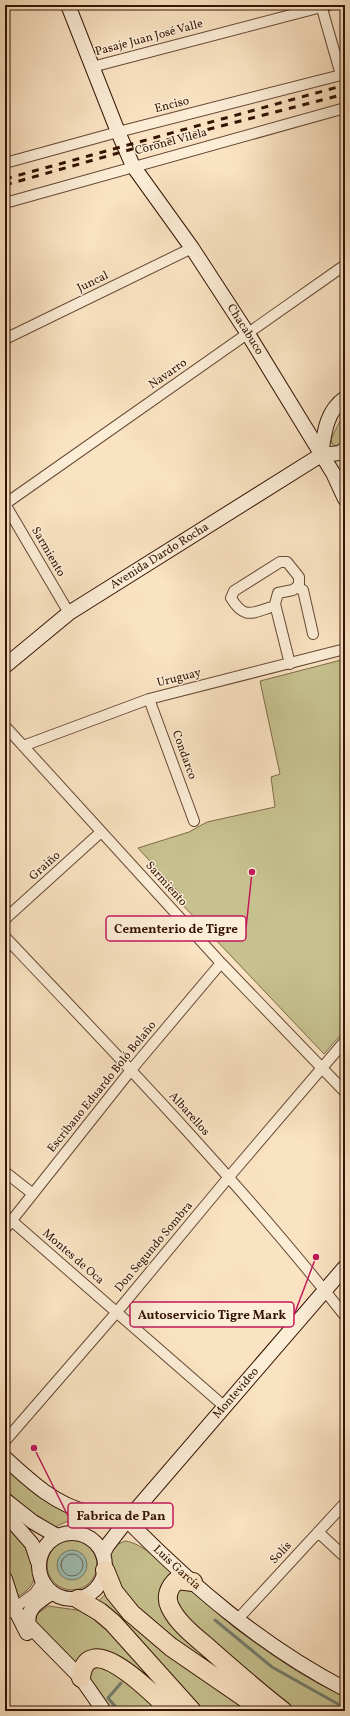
<svg xmlns="http://www.w3.org/2000/svg" width="350" height="1716" font-family="Vollkorn,serif">
	<rect width="100%" height="100%" fill="#fae3c2"/>
	<filter id="stains"><feTurbulence type="fractalNoise" baseFrequency=".005" numOctaves="4"/><feColorMatrix values="0 0 0 0 .2 0 0 0 0 .09 0 0 0 0 .02 0 0 0 .5 -.17"/></filter>
	<radialGradient id="worn" r=".72"><stop offset=".6" stop-color="#630" stop-opacity="0"/><stop offset="1" stop-color="#630" stop-opacity=".3"/></radialGradient>
	<path fill="#c6c18e" stroke="#7e6a49" d="M 345,411 L 345,442 C 340,445 337,448 332,444 L 331,439 Z
		M 345,659 L 345,1030 L 324,1054 L 177,899 L 181,895 L 138,848 L 189,832 L 207,822 L 275,807 L 271,777 L 280,774 L 260,681 Z
		M 5,1464 L 107,1521 L 107,1524 C 90,1534 85,1521 70,1521 C 66,1521 60,1525 55,1527 C 34,1518 22,1504 5,1489 Z
		M 5,1521 C 12,1528 21,1535 27,1543 C 29,1546 30,1551 31,1555 C 38,1574 36,1587 17,1597 L 5,1559 Z
		M47 1565a25 25 0 1 1 50 0a25 25 0 1 1-50 0Z
		M 125,1541 C 144,1543 164,1566 178,1578 L 165,1586 L 237,1688 L 124,1598 L 110,1564 L 111,1552 L 116,1545 Z
		M 179,1585 C 201,1594 217,1613 235,1628 C 268,1652 307,1681 345,1696 L 345,1711 L 294,1711 L 257,1683 L 180,1616 L 174,1590 Z
		M 108,1592 L 252,1711 L 199,1711 L 95,1604 Z
		M 48,1606 L 84,1611 L 94,1615 L 185,1711 L 178,1711 L 117,1662 L 78,1666 L 35,1622 L 37,1614 Z
		M 89,1663 L 108,1665 L 165,1711 L 111,1711 L 88,1683 Z"/>
	<path fill="#9ebeb1" stroke="#747a6c" d="M57 1565a15 15 0 1 1 30 0a15 15 0 1 1-30 0Z"/>
	<g fill="none" stroke-linecap="round" stroke-linejoin="round">
		<path stroke="#6a695a" stroke-width="1" d="M61 1565a11 11 0 1 1 22 0a11 11 0 1 1-22 0Z"/>
		<path stroke="#747a6c" stroke-width="3" d="M 215,1620 L 272,1667 L 345,1708
			M 119,1711 L 108,1698 L 121,1683"/>
		<g stroke="#664834" stroke-width="12">
			<path id="street" d="M 321,5 L 341,75
				M 92,67 L 329,5
				M 5,163 L 118,132 L 345,74
				M 5,203 L 345,108
				M 5,339 L 192,248
				M 5,504 L 345,265
				M 5,504 L 69,613
				M 297,588 L 303,590 L 313,634
				M 275,606 C 253,612 245,621 231,598 L 234,591 L 280,562 L 287,562 L 299,577 L 299,585 L 293,590 L 278,593 L 275,604 L 290,664
				M 149,699 L 194,821
				M 5,726 L 221,963 L 345,1092
				M 23,746 L 149,699 L 345,649
				M 5,919 L 101,832
				M 5,937 C 122,1060 240,1183 345,1316
				M 5,1172 L 33,1194
				M 12,1221 L 225,1407
				M 5,1229 L 131,1070 L 221,963
				M 5,1441 L 116,1313 L 228,1178 L 345,1041
				M 318,1532 L 345,1557
				M 5,1615 L 35,1593 L 42,1582
				M 237,1620 L 345,1503"/>
		</g>
		<g stroke="#351404" stroke-width="16">
			<g id="secondary">
				<path id="s1" d="M 68,5 L 118,132 L 133,166 L 192,248 L 248,334 L 333,473 L 345,499"/>
				<path d="M 321,455 C 324,434 326,411 345,398"/>
				<path id="s2" d="M 5,666 L 69,613 L 321,455 L 340,453 L 345,449"/>
				<path id="s3" d="M 5,1458 C 29,1480 55,1505 88,1512 C 101,1515 114,1515 127,1520 C 192,1586 262,1646 345,1689"/>
				<path d="M 5,1500 L 33,1522 L 57,1536"/>
				<path d="M 5,1513 L 32,1544 L 38,1562"/>
				<circle cx="72" cy="1566" r="33"/>
				<path id="s4" d="M 103,1554 L 107,1546 L 127,1520 L 345,1267"/>
				<path d="M 5,1579 L 14,1607 L 27,1633"/>
				<path d="M 51,1593 C 40,1601 25,1608 29,1625 L 81,1678 L 104,1711"/>
			</g>
		</g>
		<g stroke="#351404" stroke-width="20">
			<path id="highway" d="M 105,1570 L 114,1592 L 131,1613 L 171,1647 L 264,1711
				M 193,1582 L 177,1580 C 169,1587 165,1597 170,1607 C 177,1622 193,1635 205,1645 C 231,1668 256,1690 283,1711
				M 78,1599 L 100,1612 L 113,1623 L 192,1711
				M 81,1678 C 87,1624 156,1697 171,1711"/>
		</g>
		<use href="#street" stroke="#fcedd7" stroke-width="10"/>
		<use href="#secondary" stroke="#fcedd7" stroke-width="14"/>
		<use href="#highway" stroke="#fae3c2" stroke-width="18"/>
		<path stroke="#351404" stroke-width="3" stroke-dasharray="7 7" stroke-linecap="butt" d="M 5,179 L 345,85
			M 5,185 L 136,148 L 345,94"/>
	</g>
	<g text-anchor="middle" dominant-baseline="central" stroke-width="3" stroke-linejoin="round" paint-order="stroke">
		<g font-size="12" fill="#351404" stroke="#fcedd7">
			<text transform="translate(149 38) rotate(-15)">Pasaje Juan José Valle</text>
			<text transform="translate(172 105) rotate(-14)">Enciso</text>
			<text transform="translate(171 142) rotate(-15)">Coronel Vilela</text>
			<text transform="translate(93 282) rotate(-26)">Juncal</text>
			<text stroke="none"><textPath href="#s1" startOffset="372">Chacabuco</textPath></text>
			<text transform="translate(168 374) rotate(-35)">Navarro</text>
			<text transform="translate(48 552) rotate(60)">Sarmiento</text>
			<text stroke="none"><textPath href="#s2" startOffset="190">Avenida Dardo Rocha</textPath></text>
			<text transform="translate(179 678) rotate(-14)">Uruguay</text>
			<text transform="translate(184 755) rotate(70)">Condarco</text>
			<text transform="translate(45 866) rotate(-42)">Graiño</text>
			<text transform="translate(166 884) rotate(48)">Sarmiento</text>
			<text transform="translate(102 1087) rotate(-51)">Escribano Eduardo Boló Bolaño</text>
			<text transform="translate(189 1114) rotate(48)">Albarellos</text>
			<text transform="translate(154 1247) rotate(-50)">Don Segundo Sombra</text>
			<text transform="translate(73 1257) rotate(41)">Montes de Oca</text>
			<text stroke="none"><textPath href="#s4" startOffset="209">Montevideo</textPath></text>
			<text transform="translate(281 1553) rotate(-47)">Solís</text>
			<text stroke="none"><textPath href="#s3" startOffset="209">Luis García</textPath></text>
		</g>
	</g>
	<path fill="none" stroke="#c2185b" stroke-width="1.5" d="M252 872L246 928M316 1257L294 1315M34 1448L68 1516"/>
	<g fill="#c2185b" stroke="#fcedd7" stroke-width="1.5">
		<circle cx="252" cy="872" r="4"/>
		<circle cx="316" cy="1257" r="4"/>
		<circle cx="34" cy="1448" r="4"/>
	</g>
	<g fill="#fcedd7" stroke="#c2185b" stroke-width="1.5">
		<rect x="106" y="916" width="140" height="25" rx="4"/>
		<rect x="130" y="1302" width="164" height="25" rx="4"/>
		<rect x="68" y="1503" width="105" height="25" rx="4"/>
	</g>
	<g font-size="13" text-anchor="middle" font-weight="bold" fill="#351404">
		<text x="176" y="933">Cementerio de Tigre</text>
		<text x="212" y="1319">Autoservicio Tigre Mark</text>
		<text x="121" y="1520">Fabrica de Pan</text>
	</g>
	<rect width="350" height="1716" fill="none" stroke="#fae3c2" stroke-width="20"/>
	<rect x="6" y="6" width="338" height="1704" fill="none" stroke="#351404" stroke-width="2"/>
	<rect x="10" y="10" width="330" height="1696" fill="none" stroke="#351404"/>
	<rect width="100%" height="100%" filter="url(#stains)"/>
	<rect width="100%" height="100%" fill="url(#worn)"/>
</svg>
